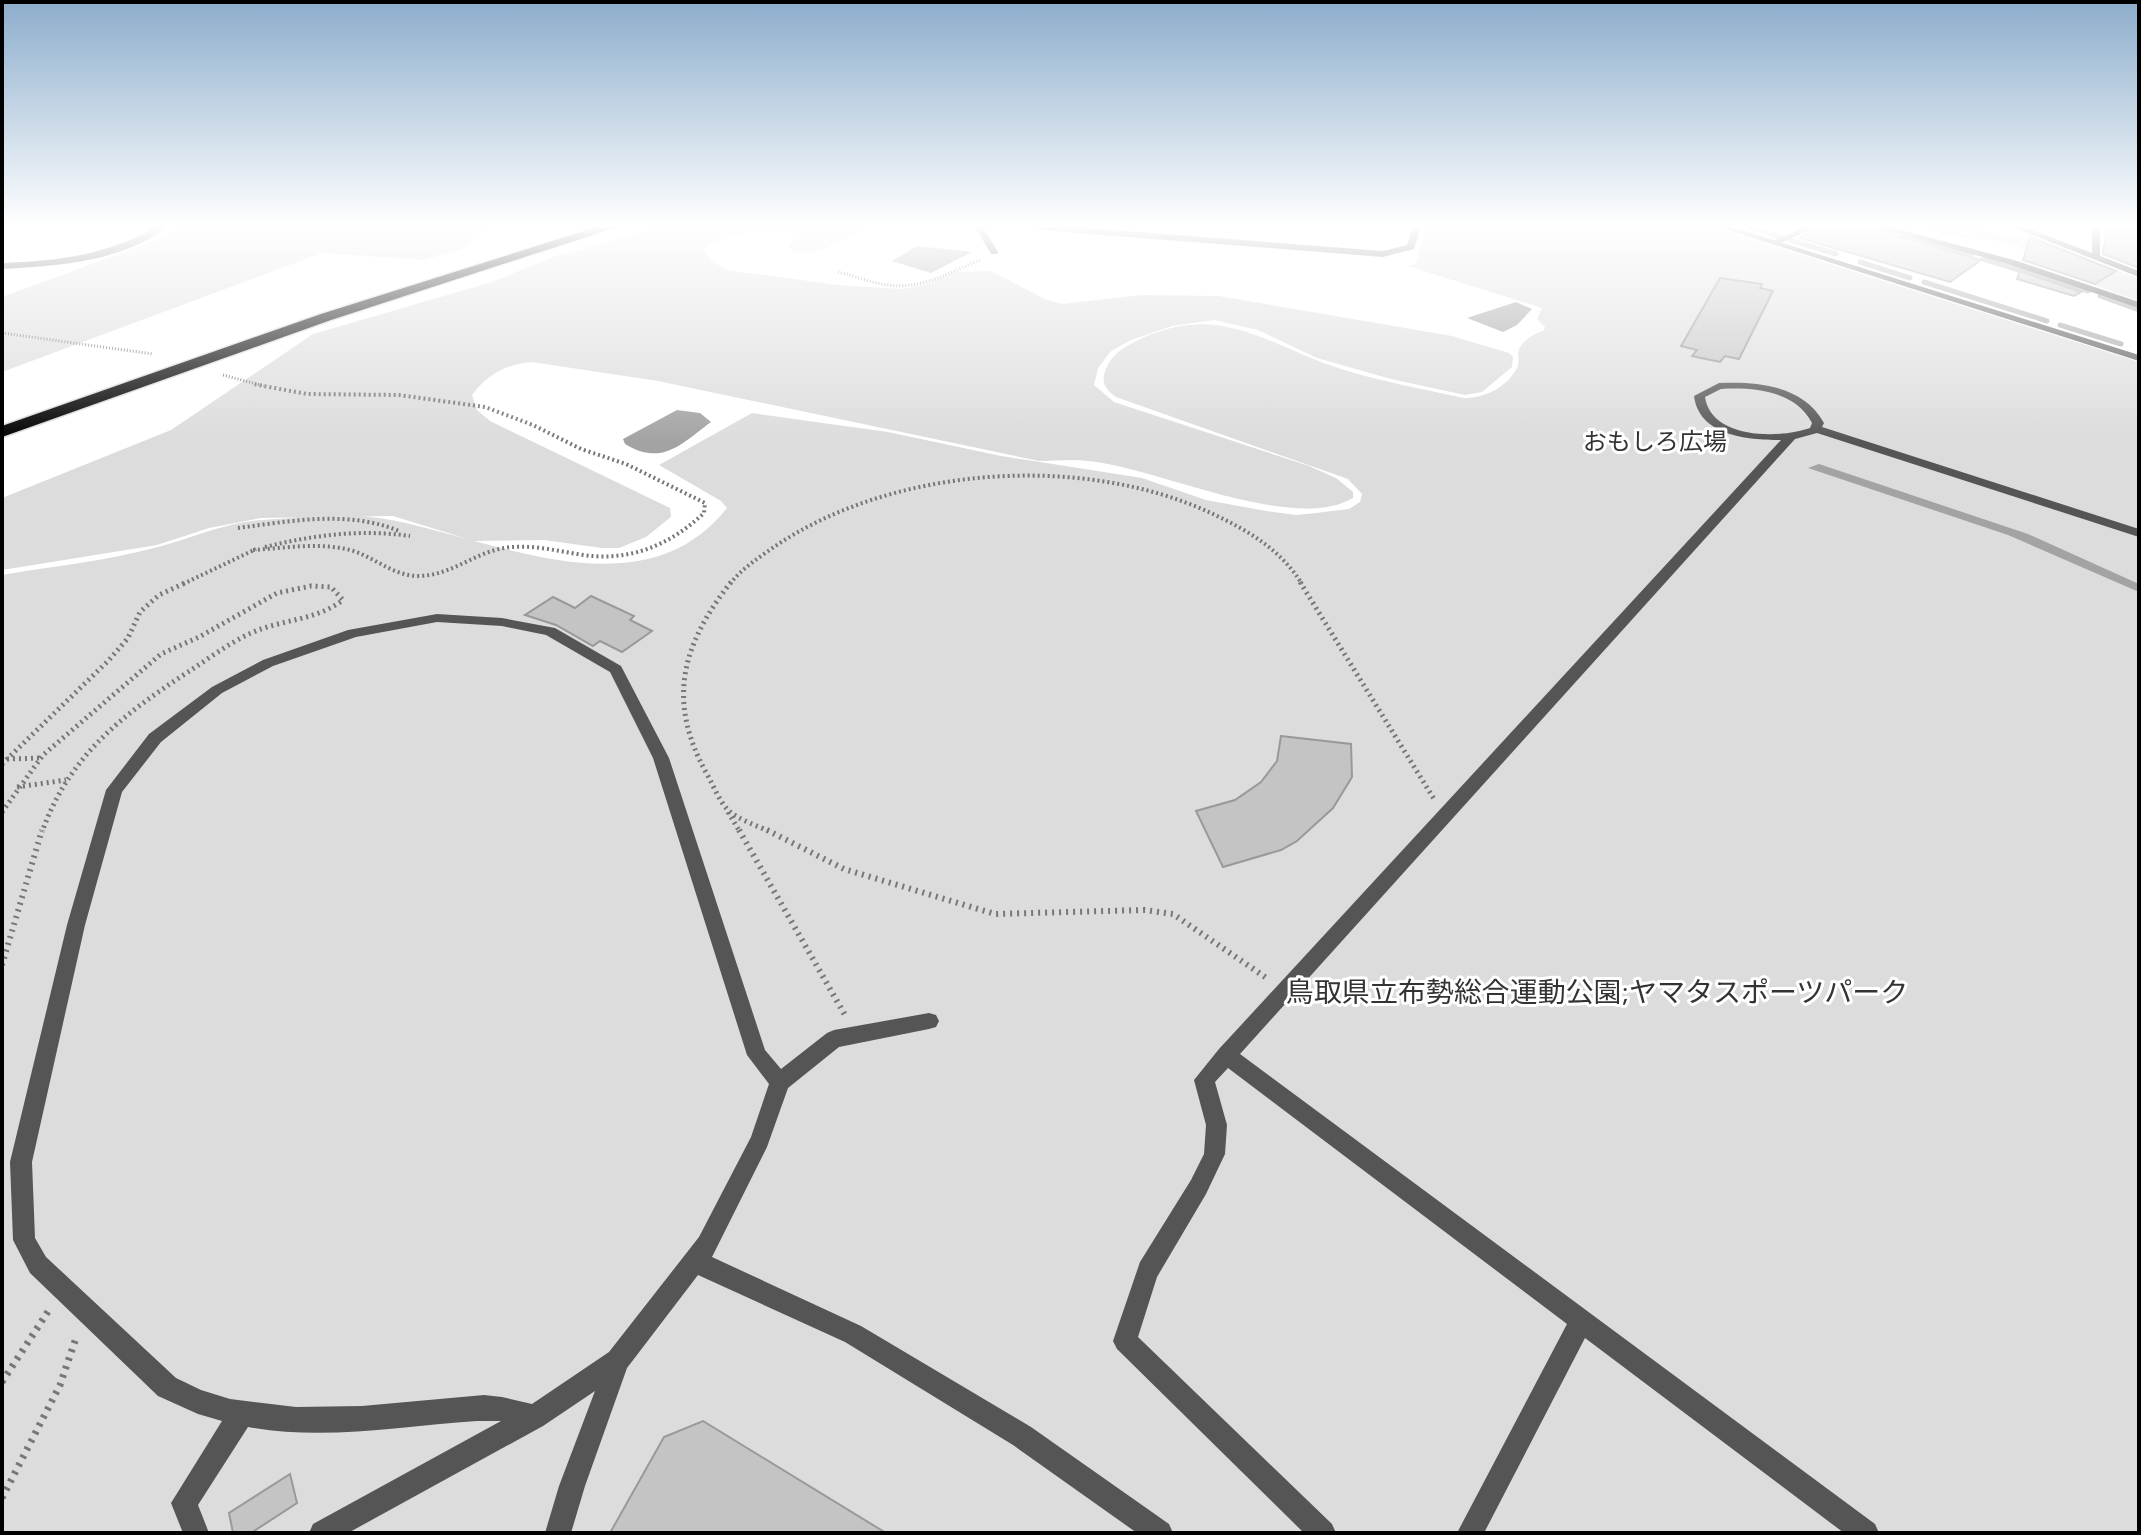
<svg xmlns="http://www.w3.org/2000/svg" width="2141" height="1535" font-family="Figtree,'Noto Sans JP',sans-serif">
	<rect width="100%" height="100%" fill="#fff"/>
	<path fill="#dcdcdc" d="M 177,227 L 490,227 L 462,249 L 424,260 L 322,253 L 2,372 L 2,297 L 165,237 Z
		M 659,227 L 868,227 C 850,237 806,264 788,247 L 795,235 C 776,226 718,234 704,250 L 713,262 L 727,270 L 838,285 L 902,289 L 923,285 L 956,272 L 991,271 L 1045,299 L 1062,304 L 1141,295 L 1219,296 L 1452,336 L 1509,353 L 1513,357 L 1512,367 L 1482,392 L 1465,395 L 1391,379 L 1317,358 L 1258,330 L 1214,320 L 1172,326 L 1131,340 L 1111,351 L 1098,368 L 1094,385 L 1114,402 L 1309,466 L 1336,478 L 1353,492 L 1353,498 C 1292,534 1157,467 1088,461 C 1072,459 1055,461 1039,461 L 658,381 L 532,362 C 506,364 488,374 472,395 L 477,410 L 490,421 L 670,508 L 671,517 L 646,537 L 619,548 L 602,548 L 544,540 L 474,541 L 393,516 L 261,518 L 209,528 L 157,545 L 2,570 L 2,498 L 171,430 L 313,334 L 492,282 L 550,258 Z
		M 1425,227 L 1714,227 L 2139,362 L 2139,1533 L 2,1533 L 2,575 C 53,566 107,561 158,547 C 193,538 226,522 263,520 C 304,517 350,512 391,520 C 496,540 643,614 727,508 L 721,501 L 659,465 L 752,413 L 888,432 L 1001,456 L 1142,478 L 1206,500 L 1266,511 L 1296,515 L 1316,513 L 1349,509 L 1360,502 L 1362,494 L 1348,479 L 1116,397 C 1104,388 1100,381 1107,367 C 1114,351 1130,344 1145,337 C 1222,303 1268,345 1338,368 C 1379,381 1422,389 1464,398 C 1485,398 1506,388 1517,368 C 1520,362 1517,355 1519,349 C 1524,339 1534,334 1544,330 L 1545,327 L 1537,319 L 1542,308 L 1408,266 L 1416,264 Z
		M 1922,227 L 1966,227 L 2042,241 L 2139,279 L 2139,301 L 2036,265 L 2045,262 C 2009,229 1962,247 1922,227 Z"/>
	<path fill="#a3a3a3" d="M 917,246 L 972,252 L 931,273 L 892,261 Z
		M 1516,302 L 1532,309 L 1517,325 L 1503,332 L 1467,318 Z
		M 677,410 L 700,413 L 711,422 C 682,443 663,467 625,444 L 623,439 Z
		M 1819,464 L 2028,534 L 2139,584 L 2139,592 L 2008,535 L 1808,468 Z"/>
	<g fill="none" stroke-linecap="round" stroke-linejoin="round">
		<path stroke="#a3a3a3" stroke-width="5" d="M 1750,227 L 1783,238
			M 1869,228 L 1892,233
			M 1904,237 L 1971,255
			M 1790,240 L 1836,254
			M 1983,259 L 2088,291
			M 1860,262 L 1910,278
			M 1924,282 L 2047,321
			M 2100,296 L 2139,310
			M 2060,325 L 2121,344"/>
	</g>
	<path fill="#c4c4c4" stroke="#999" stroke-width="2" d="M 1820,227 L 1868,227 L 1981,260 L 1950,282 L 1800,238 Z
		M 2107,227 L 2139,227 L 2139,268 L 2103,254 Z
		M 2030,237 L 2116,271 L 2095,284 L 2023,260 Z
		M 2020,271 L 2081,292 L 2074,296 L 2017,279 Z
		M 1720,278 L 1762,284 L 1760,288 L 1773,291 L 1739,359 L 1725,356 L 1720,362 L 1692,356 L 1697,350 L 1681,346 Z
		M 591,596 L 634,616 L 630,620 L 652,631 L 622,652 L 600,641 L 593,646 L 556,625 L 525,615 L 553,597 L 575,608 Z
		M 1281,736 L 1351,744 L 1352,777 L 1333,808 L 1297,841 L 1281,850 L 1223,867 L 1196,811 L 1235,800 L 1261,782 L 1277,761 Z
		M 703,1421 L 886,1533 L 610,1533 L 664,1437 Z
		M 290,1474 L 297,1503 L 251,1533 L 233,1533 L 229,1513 Z"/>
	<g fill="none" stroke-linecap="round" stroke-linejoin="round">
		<g stroke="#dbdbdb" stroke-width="3">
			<path id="motorway" d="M 597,227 L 617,227 L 331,320 L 2,437 L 2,426 L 321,314 Z"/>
		</g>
		<path stroke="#777" stroke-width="3" stroke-dasharray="1 2" stroke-linecap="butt" d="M 838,272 C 855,276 871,283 888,285 C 920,290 951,272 980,260
			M 2,333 L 153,354
			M 223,375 L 264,386"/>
		<path stroke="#777" stroke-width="4" stroke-dasharray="2 3" stroke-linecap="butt" d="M 238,528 C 290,521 349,510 399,531
			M 265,547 C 313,535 361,529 410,536
			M 253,550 C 285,548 319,542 350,550 C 373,556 393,576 418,576 C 450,576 474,553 504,548 C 529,544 553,550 577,554 C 626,563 668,547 704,513 L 705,503 L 626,464 L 581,449 L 533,425 L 485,407 L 399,395 L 307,394 L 253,384
			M 183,584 L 256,549
			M 730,584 C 741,569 756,560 771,549 C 890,466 1082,452 1213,514 C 1249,531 1281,550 1302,584"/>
		<path stroke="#777" stroke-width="5" stroke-dasharray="2 4" stroke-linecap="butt" d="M 731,582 C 681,646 666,702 708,776 C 714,787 719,800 727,809 C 736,819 758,826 771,832
			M 1300,582 L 1434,799
			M 7,759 L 41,758
			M 2,764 L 109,660 L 128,638 L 140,612 L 159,595 L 187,582
			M 17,787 L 66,780
			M 2,812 L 43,755 L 161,654 L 199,637 L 277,593 L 311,586 L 331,587 L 343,600 C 315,621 282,619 251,633 C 229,643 208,659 188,672 C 122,715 69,756 42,832
			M 728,812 L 740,832"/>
		<path stroke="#777" stroke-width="6" stroke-dasharray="2 5" stroke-linecap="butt" d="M 739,830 L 845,1015
			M 767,830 L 844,869 L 995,914 L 1145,910 L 1173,914 L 1268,979
			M 2,965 L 42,830"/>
		<path stroke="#777" stroke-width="7" stroke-dasharray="3 6" stroke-linecap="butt" d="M 2,1382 L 49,1310
			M 2,1498 L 60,1385 L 77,1335"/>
		<path fill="#555" fill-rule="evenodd" d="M 1719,383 C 1758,381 1804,386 1824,423 L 1822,427 L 2139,529 L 2139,537 L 1817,433 L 1795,439 L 1240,1054 L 1875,1524 L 1879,1533 L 1844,1533 L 1585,1338 L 1484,1533 L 1457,1533 L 1567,1324 L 1228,1068 L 1215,1082 L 1227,1125 L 1225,1154 L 1206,1194 L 1157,1277 L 1138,1337 L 1332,1524 L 1336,1533 L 1304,1533 L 1117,1349 L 1113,1341 L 1140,1262 L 1191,1180 L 1204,1154 L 1206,1125 L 1194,1080 L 1219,1049 L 1781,440 C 1748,440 1699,436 1694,396 ZM 1721,389 C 1754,387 1796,391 1812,423 L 1810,428 C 1779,439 1711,439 1705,397 Z
			M 437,614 L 502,618 L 555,628 L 621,666 L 669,758 L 765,1050 L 781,1069 L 827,1033 L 834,1030 L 929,1013 L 936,1015 L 939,1021 L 936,1027 L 929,1029 L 839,1047 L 788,1088 L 767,1147 L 712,1257 L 861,1326 L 1031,1427 L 1169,1524 L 1173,1533 L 1137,1533 L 1013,1445 L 845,1342 L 698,1275 L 627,1368 L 585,1486 L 571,1533 L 545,1533 L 559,1486 L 595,1391 L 543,1426 L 348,1533 L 309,1533 L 313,1524 L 501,1421 L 477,1421 C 401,1426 324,1441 248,1427 L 198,1505 L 209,1533 L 183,1533 L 171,1503 L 222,1421 L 198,1414 L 158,1396 L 30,1273 L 13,1240 L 10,1162 L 67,925 L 106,790 L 149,734 L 212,687 L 263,660 L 348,630 ZM 437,622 L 502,626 L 546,635 L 610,672 L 653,758 L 747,1055 L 769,1084 L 751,1137 L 699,1237 L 609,1352 L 532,1404 L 502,1397 L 484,1395 L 362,1406 L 296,1407 L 230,1399 L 201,1390 L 176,1378 L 46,1257 L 35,1238 L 32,1162 L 85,925 L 122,792 L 161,742 L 222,693 L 273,666 L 356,637 Z"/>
		<path fill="#555" fill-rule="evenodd" d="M 975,227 L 983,227 L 998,252 L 997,254 L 991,254 Z
			M 1805,227 L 1817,227 L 1778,244 L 1771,242 Z
			M 1875,227 L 1890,227 L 2014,260 L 2139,302 L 2139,308 L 2008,264 Z
			M 2012,227 L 2024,227 L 2092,253 L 2092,227 L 2100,227 L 2100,256 L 2139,271 L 2139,277 Z"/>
		<path fill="#555" fill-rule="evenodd" d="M 156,227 L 167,227 C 122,262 57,266 2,269 L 2,263 C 57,261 108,255 156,227 Z
			M 1036,227 L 1075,227 L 1383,251 L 1407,245 L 1413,227 L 1421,227 L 1414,249 L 1383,257 L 1040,230 Z
			M 1719,227 L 1732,227 L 2139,355 L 2139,361 Z"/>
		<use href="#motorway" fill="#000" fill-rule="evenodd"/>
	</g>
	<linearGradient id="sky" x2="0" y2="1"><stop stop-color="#8cadcc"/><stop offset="0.51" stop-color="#fff"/><stop offset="1" stop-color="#fff" stop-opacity="0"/></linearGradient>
	<rect width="2141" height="442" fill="url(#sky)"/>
	<g text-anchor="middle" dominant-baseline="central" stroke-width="6" stroke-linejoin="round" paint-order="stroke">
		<g font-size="24" fill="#333" stroke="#fff">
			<text x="1655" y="441">おもしろ広場</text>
		</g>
		<g font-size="28" fill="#333" stroke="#fff">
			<text x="1597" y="992">鳥取県立布勢総合運動公園;ヤマタスポーツパーク</text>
		</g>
	</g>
	<rect width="2141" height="1535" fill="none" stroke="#000000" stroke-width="8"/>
</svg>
